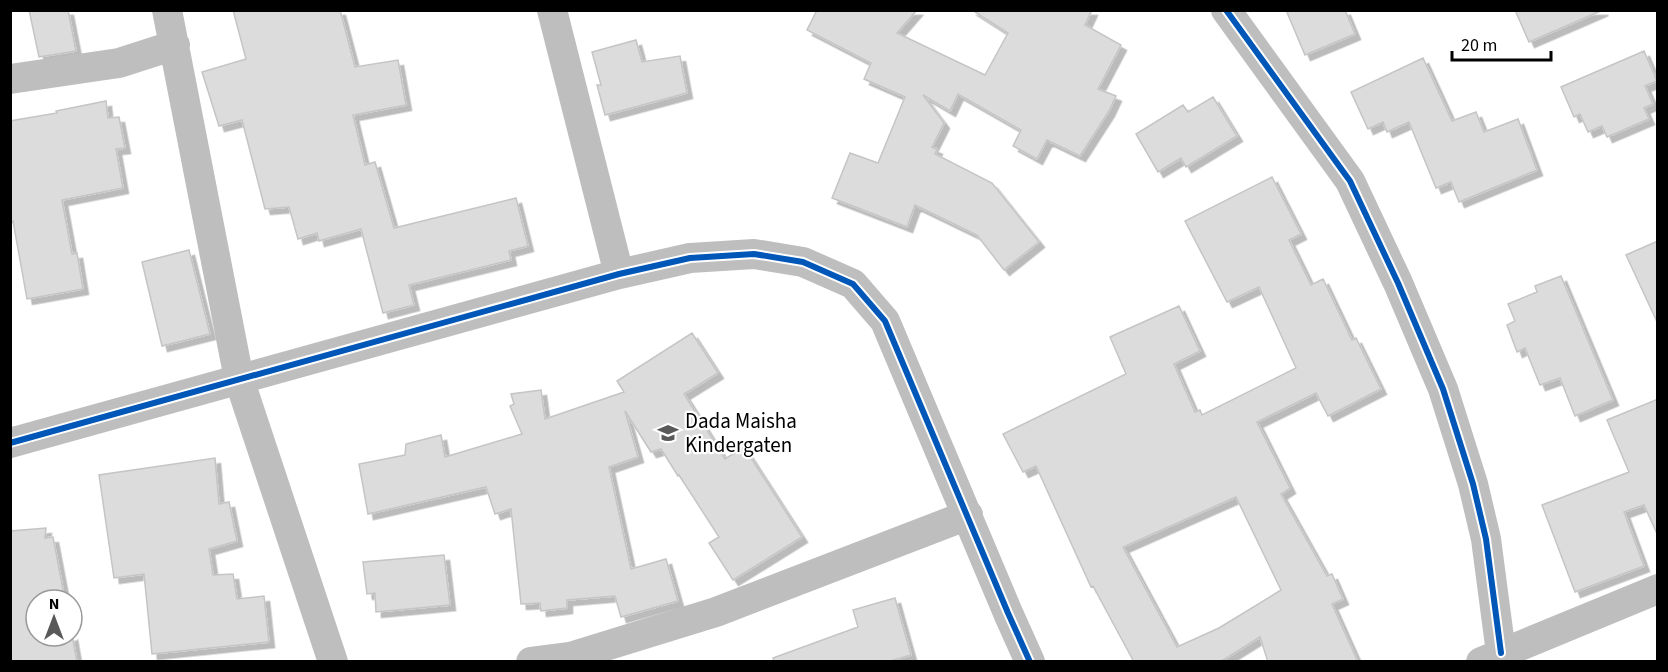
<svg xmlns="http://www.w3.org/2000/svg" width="1668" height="672" font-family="'Source Sans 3',sans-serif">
	<defs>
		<filter id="shadow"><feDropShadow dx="5.5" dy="5.5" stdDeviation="0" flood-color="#0004"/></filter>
	</defs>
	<rect width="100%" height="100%" fill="#fff"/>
	<path fill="#dcdcdc" stroke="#c5c5c5" stroke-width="1.5" fill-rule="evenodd" filter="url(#shadow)" d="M 29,10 L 68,10 L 76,51 L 39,57 Z
		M 233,10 L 340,10 L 355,67 L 398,60 L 406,105 L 353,115 L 365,165 L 375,162 L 394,228 L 516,198 L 528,246 L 509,251 L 511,260 L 409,285 L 414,305 L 383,313 L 361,229 L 319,241 L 317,233 L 298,239 L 289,207 L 265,209 L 242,120 L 219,126 L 202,72 L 246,59 Z
		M 817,10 L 917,10 L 897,33 L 985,75 L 1008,33 L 972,10 L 1092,10 L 1085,25 L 1121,45 L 1098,89 L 1116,96 L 1109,111 L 1080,156 L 1047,140 L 1037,159 L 1013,146 L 1021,130 L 958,94 L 950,111 L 923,95 L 944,123 L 932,147 L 937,149 L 935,154 L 992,183 L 1039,242 L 1004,270 L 977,235 L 915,205 L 907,227 L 832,198 L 850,153 L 878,163 L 905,97 L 864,79 L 871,63 L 807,30 Z
		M 1286,10 L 1345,10 L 1355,34 L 1305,55 Z
		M 1515,10 L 1603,10 L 1529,42 Z
		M 636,40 L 642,62 L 680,56 L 687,93 L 605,115 L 597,85 L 601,85 L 592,52 Z
		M 1644,51 L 1657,81 L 1645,86 L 1653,104 L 1644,108 L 1649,119 L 1607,137 L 1602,126 L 1588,132 L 1580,114 L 1574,117 L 1561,87 Z
		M 1423,58 L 1452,121 L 1476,112 L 1484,132 L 1518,119 L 1537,170 L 1459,202 L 1451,182 L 1436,188 L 1409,122 L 1387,132 L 1383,122 L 1368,129 L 1351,92 Z
		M 1213,97 L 1237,136 L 1186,167 L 1181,158 L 1158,172 L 1136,134 L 1183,105 L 1188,112 Z
		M 106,101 L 108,118 L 119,117 L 125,148 L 116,149 L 123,188 L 62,200 L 72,254 L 77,253 L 83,289 L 27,299 L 13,221 L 10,222 L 10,121 L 57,113 L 56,111 Z
		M 1272,177 L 1301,234 L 1289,240 L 1311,285 L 1323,279 L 1352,340 L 1356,338 L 1381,389 L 1328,416 L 1316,393 L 1257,422 L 1290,488 L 1281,494 L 1327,576 L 1332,574 L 1343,599 L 1332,604 L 1358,662 L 1268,662 L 1260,637 L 1220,662 L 1134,662 L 1093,586 L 1091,587 L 1036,466 L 1023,472 L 1003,434 L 1126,374 L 1110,337 L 1179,306 L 1200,351 L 1174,364 L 1195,412 L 1200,410 L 1202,415 L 1296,368 L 1259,287 L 1227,302 L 1185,221 ZM 1236,497 L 1281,590 L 1219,628 L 1177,647 L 1123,547 Z
		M 1658,241 L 1658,324 L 1626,255 Z
		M 189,250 L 210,334 L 162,346 L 142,262 Z
		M 1561,276 L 1613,400 L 1575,416 L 1560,378 L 1540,385 L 1525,348 L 1517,352 L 1507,325 L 1515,321 L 1508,304 L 1537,292 L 1535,286 Z
		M 692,333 L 718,373 L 684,394 L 725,459 L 744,447 L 802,537 L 733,580 L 709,543 L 719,537 L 679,475 L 678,476 L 661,449 L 651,452 L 625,411 L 638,457 L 609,467 L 631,569 L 666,559 L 678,601 L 621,617 L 615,596 L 567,600 L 567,608 L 541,611 L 540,603 L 521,604 L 511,509 L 495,514 L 486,487 L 368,514 L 359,464 L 405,455 L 406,444 L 441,435 L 445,457 L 522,434 L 510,406 L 514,404 L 511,394 L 541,390 L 545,419 L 624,392 L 617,381 Z
		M 1658,399 L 1658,536 L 1644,505 L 1624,512 L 1644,566 L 1575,592 L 1542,505 L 1629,472 L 1607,420 Z
		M 215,458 L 219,504 L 229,502 L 237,541 L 209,549 L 213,575 L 233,574 L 237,599 L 264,596 L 269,642 L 152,654 L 144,574 L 114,578 L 99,475 Z
		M 46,528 L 45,538 L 53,537 L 65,600 L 36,600 L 36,636 L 72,636 L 72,634 L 77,662 L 10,662 L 10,531 Z
		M 444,555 L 450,605 L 376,612 L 375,593 L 367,594 L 363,562 Z
		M 895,598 L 911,655 L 887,662 L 774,662 L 773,658 L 858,627 L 853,610 Z"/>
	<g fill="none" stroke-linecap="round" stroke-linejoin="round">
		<path stroke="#bebebe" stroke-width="30" d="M 167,10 L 239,379 L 333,662
			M 552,10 L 619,274
			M 1226,10 L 1350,181 L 1398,283 L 1443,389 L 1473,484 L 1486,539 L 1501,653
			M 10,79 L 119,63 L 175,45
			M 10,443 L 619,274 L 690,258 L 754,254 L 803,262 L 853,284 L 885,321 L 1008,613 L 1030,662
			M 531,662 L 570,657 L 716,612 L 968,515
			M 1481,662 L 1658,589"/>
		<g stroke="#fff" stroke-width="10">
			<path id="cycleway" d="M 1226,10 L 1350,181 L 1398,283 L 1443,389 L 1473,484 L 1486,539 L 1501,653
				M 10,443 L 619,274 L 690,258 L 754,254 L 803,262 L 853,284 L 885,321 L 1008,613 L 1030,662"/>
		</g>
		<use href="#cycleway" stroke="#0057b8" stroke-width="6"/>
	</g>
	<defs>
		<g id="school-bare" transform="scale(1.62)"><path d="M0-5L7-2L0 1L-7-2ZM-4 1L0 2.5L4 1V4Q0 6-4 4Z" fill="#595959" stroke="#fff" stroke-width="2.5" paint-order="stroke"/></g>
	</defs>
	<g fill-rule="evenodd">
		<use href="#school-bare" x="668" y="433"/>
	</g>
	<g text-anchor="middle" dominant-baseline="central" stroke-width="4.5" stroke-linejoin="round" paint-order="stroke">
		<g font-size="21" fill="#000" stroke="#fff" text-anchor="start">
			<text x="685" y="421">Dada Maisha<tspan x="685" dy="24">Kindergaten</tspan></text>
		</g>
	</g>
	<rect width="1668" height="672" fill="none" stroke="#000000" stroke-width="24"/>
	<g transform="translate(54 618)"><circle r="28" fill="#ffffff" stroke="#999999" stroke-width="1.5"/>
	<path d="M0-4.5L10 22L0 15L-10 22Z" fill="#595959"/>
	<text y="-9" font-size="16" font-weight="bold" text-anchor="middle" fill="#000000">N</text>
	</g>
	<path d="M1452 51v9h99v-9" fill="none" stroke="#000000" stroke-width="3"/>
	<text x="1461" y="51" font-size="18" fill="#000000" stroke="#ffffff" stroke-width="4.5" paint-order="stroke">20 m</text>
</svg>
